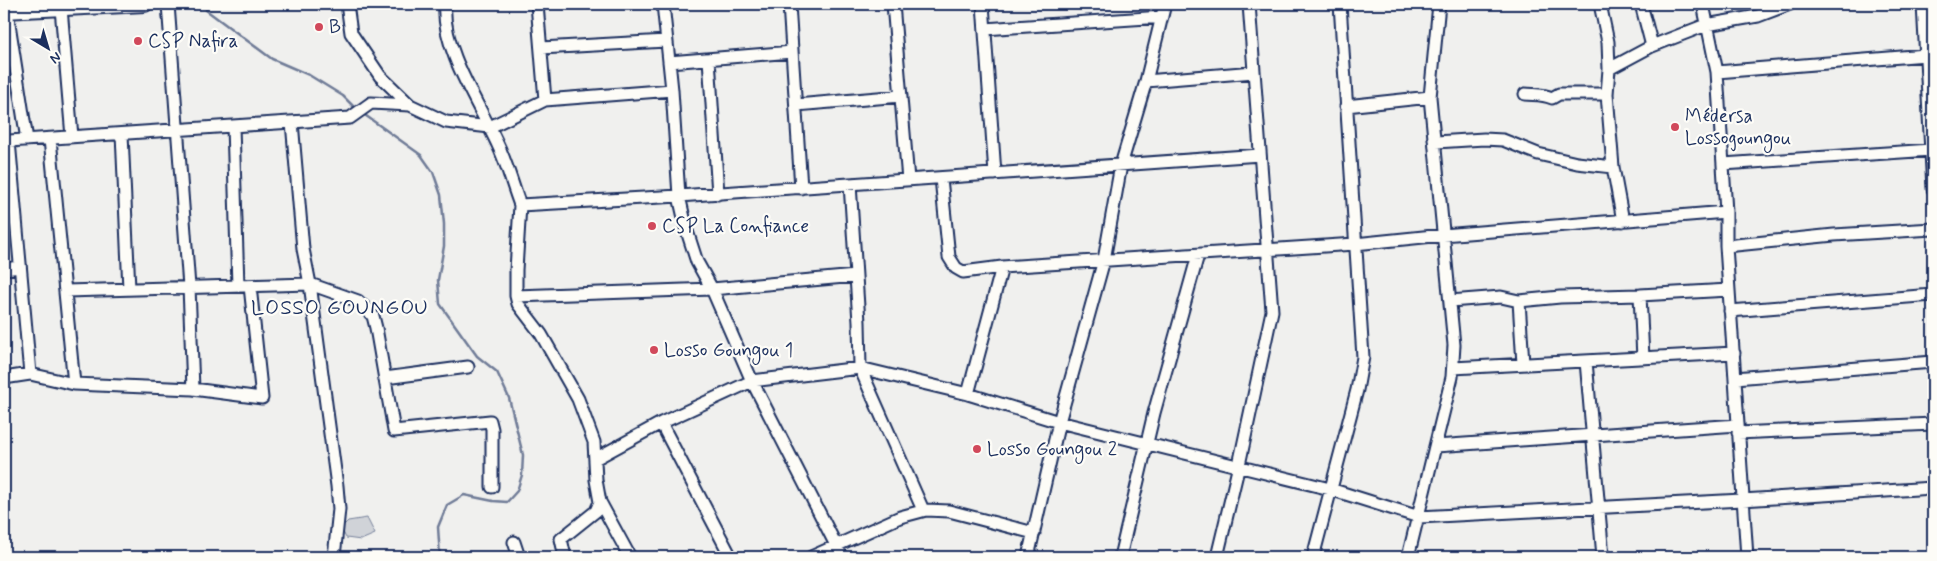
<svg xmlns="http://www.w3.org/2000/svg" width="1937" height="561" font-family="Mynerve,sans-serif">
	<rect width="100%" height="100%" fill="#f0f0ee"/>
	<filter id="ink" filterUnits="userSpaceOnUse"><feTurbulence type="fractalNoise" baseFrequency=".02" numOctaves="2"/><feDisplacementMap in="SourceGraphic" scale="10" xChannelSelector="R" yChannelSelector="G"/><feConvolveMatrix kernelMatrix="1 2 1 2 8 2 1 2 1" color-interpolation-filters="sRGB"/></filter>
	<g filter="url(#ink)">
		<path fill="#e0e2e3" d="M 1928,4 L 1933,4 L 1933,88 Z"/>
		<path fill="#d0d3d8" stroke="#76819b" d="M 367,518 L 375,534 L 361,540 L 346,538 L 341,528 L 348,521 Z"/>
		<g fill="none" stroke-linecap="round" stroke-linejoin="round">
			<path stroke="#6f7b97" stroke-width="2.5" d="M 206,10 L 272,59 L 309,75 L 343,96 L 357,110
				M 362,113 L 421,155 L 433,172 L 441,195 L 444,224 L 444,246 L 438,280 L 440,304 L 477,356 L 497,372 L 509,398 L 523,455 L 522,475 L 517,491 L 507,502 L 493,501 L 464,495 L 447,505 L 438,527 L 440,557"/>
			<g stroke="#1b2f5e" stroke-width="15">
				<path id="minor" d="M 168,4 L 189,287 L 193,389
					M 347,4 L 351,33 L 380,76 L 410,105 L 446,122 L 490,127 L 545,100 L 672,90
					M 445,4 C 441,48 479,104 497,143 C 507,163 512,184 520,205 L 679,196 L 1260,155
					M 537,4 L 545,100
					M 663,4 L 672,90 L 679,196 L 687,231 L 697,262 L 712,289 L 752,381 L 842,557
					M 789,4 L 801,188
					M 893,4 L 908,180
					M 983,4 L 995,174
					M 1600,4 L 1608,42 L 1609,69 L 1607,94 L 1613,167 L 1623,221
					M 1641,4 L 1652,46
					M 1703,4 L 1717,72 L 1726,212 L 1726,246 L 1747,557
					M 1923,4 L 1933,189
					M 61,8 L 72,137
					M 7,11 L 27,140
					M 985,29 L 1162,17
					M 541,48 L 666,41
					M 709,59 L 718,194
					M 669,62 L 792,52
					M 1609,69 L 1652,46 L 1706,25 L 1758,16 L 1790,4
					M 1717,72 L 1926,55
					M 1146,81 L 1254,72
					M 1525,94 C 1535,95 1543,94 1552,98 L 1559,94 L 1607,94
					M 796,105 L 901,96
					M 1346,106 L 1430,97
					M 292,122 L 303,249 L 310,284 L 337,486 L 339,509 L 334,557
					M 233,126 L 238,286
					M 122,134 L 129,289
					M 50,139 L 74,384
					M 1436,142 L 1484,139 L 1503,140 L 1538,154 L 1577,163 L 1613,167
					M 1723,164 L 1931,150
					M 941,178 L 949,257 L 956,268 L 963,272 L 1002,267 L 1355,244 L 1443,235 L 1726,212
					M 850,184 L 859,322 L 860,368 L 923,510
					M 520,205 L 516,270 L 516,296 L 518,304 L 541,334 L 578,399 L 594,442 L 596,480 L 600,502 L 630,557
					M 1726,246 L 1834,235 L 1933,229
					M 4,269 L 20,267
					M 66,291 L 310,284 L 358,301 L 373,316 L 376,328 L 394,431 L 490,421 L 492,429 L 492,487
					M 1640,295 L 1643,358
					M 516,296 L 712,289 L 856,276
					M 1450,301 L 1501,297 L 1519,301 L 1560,297 L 1640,295 L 1729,290
					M 1519,301 L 1523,364
					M 1730,311 L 1933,295
					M 1586,361 L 1603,557
					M 1453,368 L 1734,353
					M 30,374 L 9,141 L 350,118 L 371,103 L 410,105
					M 4,378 L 30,374 L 74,384 L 193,389 L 262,398 L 250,286
					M 385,378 L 468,367
					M 1735,378 L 1933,362
					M 968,394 L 1002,267
					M 661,423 L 731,557
					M 1738,433 L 1933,424
					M 1436,446 L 1738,425
					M 595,459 L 661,423 L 752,381 L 860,368 L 968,394 L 1059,422 L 1330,489 L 1419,517 L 1742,500 L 1933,488
					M 514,542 L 519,557
					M 565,557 L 561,539 L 596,511 L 600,502
					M 811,557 L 900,517 L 926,510 L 949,511 L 1034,533
					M 1028,557 L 1059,422 L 1104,260 L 1121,165 L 1146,81 L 1165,4
					M 1120,557 L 1154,413 L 1198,255
					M 1217,557 L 1239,465 L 1272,311 L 1249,4
					M 1313,557 L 1357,390 L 1363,357 L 1340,4
					M 1408,557 L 1452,377 L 1454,345 L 1430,97 L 1439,4"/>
			</g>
			<g stroke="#1b2f5e" stroke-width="18">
				<path id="major" d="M 4,11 L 145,4"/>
			</g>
			<use href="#minor" stroke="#fdfcf7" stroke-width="11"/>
			<use href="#major" stroke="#fdfcf7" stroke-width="14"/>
		</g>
	</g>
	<g fill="#d1495b" stroke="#fdfcf7" stroke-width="2">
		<circle cx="319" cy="27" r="5"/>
		<circle cx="138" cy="41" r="5"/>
		<circle cx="1675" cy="127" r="5"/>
		<circle cx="652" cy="226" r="5"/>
		<circle cx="654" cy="350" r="5"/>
		<circle cx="977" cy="449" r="5"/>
	</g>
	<g text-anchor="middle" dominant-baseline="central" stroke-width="4.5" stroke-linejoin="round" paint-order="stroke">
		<g font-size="19" fill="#1b2f5e" stroke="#fdfcf7" text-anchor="start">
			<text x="329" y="27">B</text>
			<text x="148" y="41">CSP Nafira</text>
			<text x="1685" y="116">Médersa<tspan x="1685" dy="22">Lossogoungou</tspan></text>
			<text x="662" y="226">CSP La Confiance</text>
			<text x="664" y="350">Losso Goungou 1</text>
			<text x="987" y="449">Losso Goungou 2</text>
		</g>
		<g font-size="21" letter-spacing="1" fill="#1b2f5e" stroke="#fdfcf7">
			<text x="340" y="308">LOSSO GOUNGOU</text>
		</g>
	</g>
	<rect width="1937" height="561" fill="none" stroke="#fdfcf7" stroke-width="20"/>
	<rect x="10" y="10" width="1917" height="541" fill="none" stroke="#1b2f5e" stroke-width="2" filter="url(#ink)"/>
	<g transform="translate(48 48) rotate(142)" stroke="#fdfcf7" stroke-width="4" paint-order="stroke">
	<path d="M0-4L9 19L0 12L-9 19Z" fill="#1b2f5e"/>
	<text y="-8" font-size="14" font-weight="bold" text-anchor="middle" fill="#1b2f5e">N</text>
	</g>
</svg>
